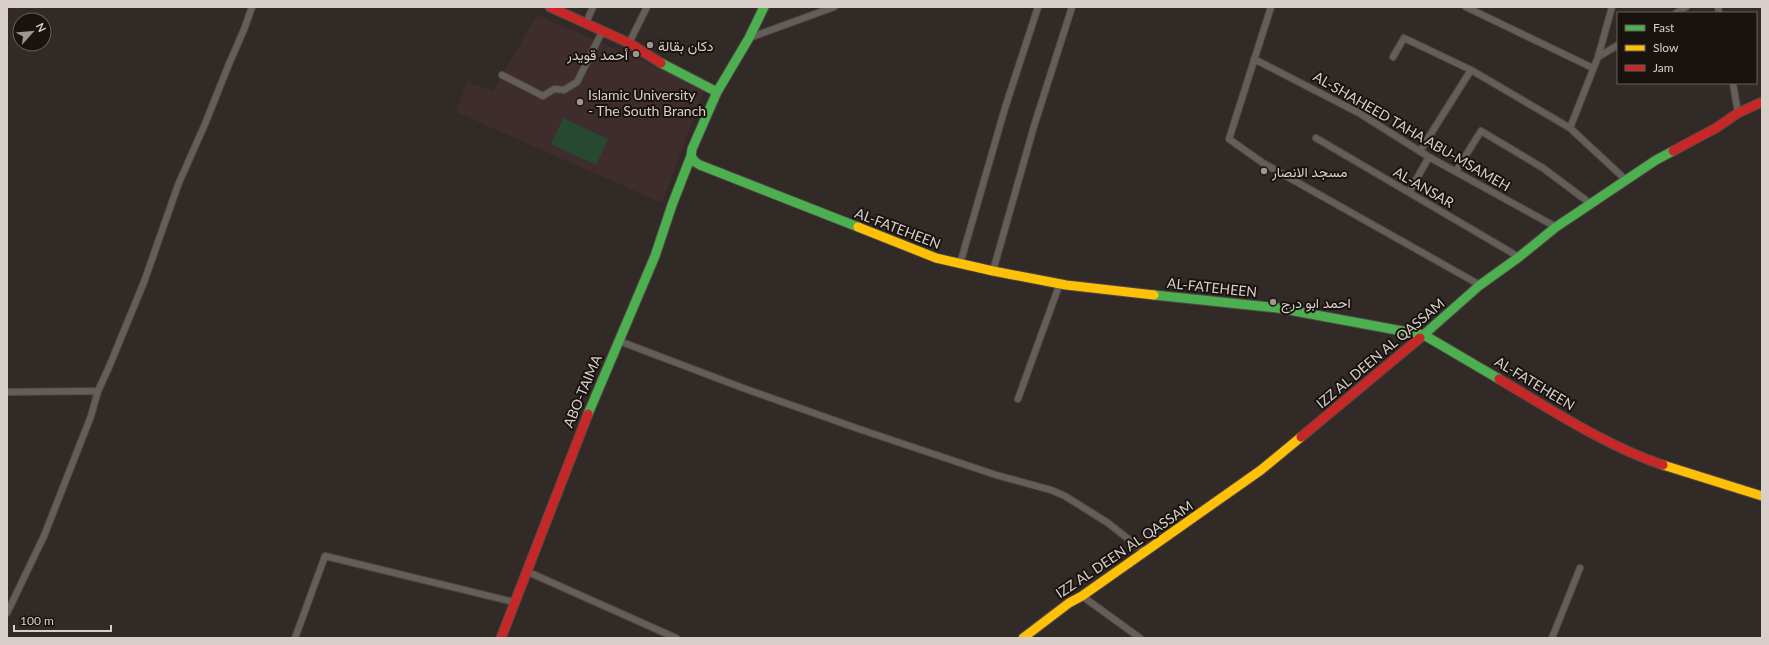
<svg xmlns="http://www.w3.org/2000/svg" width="1769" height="645" font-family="Lato,Vazirmatn,sans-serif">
	<rect width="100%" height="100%" fill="#322a26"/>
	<path fill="#3f2d2e" d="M 537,15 L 705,88 L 662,203 L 456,112 L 467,82 L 493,91 Z"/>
	<path fill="#274831" d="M 563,118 L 608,139 L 596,165 L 551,144 Z"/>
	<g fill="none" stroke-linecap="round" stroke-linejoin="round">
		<g stroke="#4f4844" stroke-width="8">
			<path id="street" d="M 1271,7 L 1229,139 L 1263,163 L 1480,285
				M 1466,7 L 1593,68
				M 1612,7 L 1598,57 L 1570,128 L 1626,180
				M 1718,7 L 1719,13
				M 1676,13 L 1686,7
				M 586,23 L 593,7
				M 749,38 L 834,7
				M 629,43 L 647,7
				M 1393,57 L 1404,38 L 1471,70 L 1570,128
				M 1598,57 L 1618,45
				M 1254,59 L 1359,113 L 1429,157 L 1556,227
				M 502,75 L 543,96 L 554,89 L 564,90 L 577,82 L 603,30
				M 1733,83 L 1738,113
				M 1316,138 L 1519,257
				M 1420,151 L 1471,70
				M 1456,171 L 1481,131 L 1543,168 L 1591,204
				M 1409,192 L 1429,157
				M 960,264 L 1005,108 L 1038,7
				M 993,271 L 1034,126 L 1072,7
				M 619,341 L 743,388 L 859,429 L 996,475 L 1051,490 L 1065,496 L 1108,523 L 1145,552
				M 7,392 L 98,391
				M 1018,399 L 1060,283
				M 526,571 L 676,638
				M 1082,596 L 1140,638
				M 7,613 L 44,536 L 91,416 L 98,391 L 109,367 L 144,282 L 178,185 L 205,124 L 229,64 L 245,27 L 252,7
				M 295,638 L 325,556 L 514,602
				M 1552,638 L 1580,568"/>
		</g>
		<g stroke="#4f4844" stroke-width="11">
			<path id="fast" d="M 661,63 L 717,92
				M 691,156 L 695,162 L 700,165 L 858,227
				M 1154,295 L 1278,308 L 1424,335 L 1499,379
				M 1420,338 L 1480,285 L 1519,257 L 1556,227 L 1656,160 L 1673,151
				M 588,414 L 655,256 L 672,205 L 691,156 L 692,149 L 717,92 L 749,38 L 764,7"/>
		</g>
		<g stroke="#4f4844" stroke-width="11">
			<path id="slow" d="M 858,227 L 936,258 L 993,271 L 1066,285 L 1154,295
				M 1663,465 L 1762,496
				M 1023,638 L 1069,603 L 1082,596 L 1261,470 L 1301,437"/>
		</g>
		<g stroke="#4f4844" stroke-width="11">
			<path id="jam" d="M 550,7 L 629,43 L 661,63
				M 1673,151 L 1716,128 L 1738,113 L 1762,102
				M 1499,379 C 1550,409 1608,447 1663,465
				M 1301,437 L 1420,338
				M 501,638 L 588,414"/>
		</g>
		<use href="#street" stroke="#645e5a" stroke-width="6"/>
		<use href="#fast" stroke="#4caf50" stroke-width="9"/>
		<use href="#slow" stroke="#ffc107" stroke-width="9"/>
		<use href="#jam" stroke="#c62828" stroke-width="9"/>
	</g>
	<g fill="#9f9591" stroke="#191310" stroke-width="1.5">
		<circle cx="650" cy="45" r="4"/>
		<circle cx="636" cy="54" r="4"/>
		<circle cx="580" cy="102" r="4"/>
		<circle cx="1264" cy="171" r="4"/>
		<circle cx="1273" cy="302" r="4"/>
	</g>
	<g text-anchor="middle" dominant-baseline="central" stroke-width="4" stroke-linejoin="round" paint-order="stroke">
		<g font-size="14" fill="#d9cfca" stroke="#191310" text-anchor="start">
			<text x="658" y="45">دكان بقالة</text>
			<text x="628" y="54" text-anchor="end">أحمد قويدر</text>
			<text x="588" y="94">Islamic University<tspan x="588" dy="16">- The South Branch</tspan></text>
			<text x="1272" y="171">مسجد الانصار</text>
			<text x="1281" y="302">احمد ابو درج</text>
		</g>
		<g font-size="14" fill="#d9cfca" stroke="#191310">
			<text transform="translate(1412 131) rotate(30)">AL-SHAHEED TAHA ABU-MSAMEH</text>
			<text transform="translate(1424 187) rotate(30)">AL-ANSAR</text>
			<text transform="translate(898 228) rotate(21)">AL-FATEHEEN</text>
			<text transform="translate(1212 287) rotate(6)">AL-FATEHEEN</text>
			<text transform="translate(1380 353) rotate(-40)">IZZ AL DEEN AL QASSAM</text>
			<text transform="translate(1535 383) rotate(31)">AL-FATEHEEN</text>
			<text transform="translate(582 391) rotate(-67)">ABO-TAIMA</text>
			<text transform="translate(1124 549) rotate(-34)">IZZ AL DEEN AL QASSAM</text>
		</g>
	</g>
	<rect width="1769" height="645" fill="none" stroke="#d9cfca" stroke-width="16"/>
	<rect x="1617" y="12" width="140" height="72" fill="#191310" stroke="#665e5a"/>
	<rect x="1625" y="25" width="20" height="6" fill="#4caf50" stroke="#665e5a"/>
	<text x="1653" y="32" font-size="12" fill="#d9cfca">Fast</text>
	<rect x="1625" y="45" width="20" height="6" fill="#ffc107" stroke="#665e5a"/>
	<text x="1653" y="52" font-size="12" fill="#d9cfca">Slow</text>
	<rect x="1625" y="65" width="20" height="6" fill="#c62828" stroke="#665e5a"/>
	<text x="1653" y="72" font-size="12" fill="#d9cfca">Jam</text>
	<g transform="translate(32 32) rotate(63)"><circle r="19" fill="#191310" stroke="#665e5a"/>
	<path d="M0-3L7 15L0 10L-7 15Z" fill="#9f9591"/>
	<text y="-6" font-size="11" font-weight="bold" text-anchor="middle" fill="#d9cfca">N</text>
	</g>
	<path d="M14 625v6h97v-6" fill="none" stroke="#d9cfca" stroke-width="2"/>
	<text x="20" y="625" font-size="12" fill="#d9cfca" stroke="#191310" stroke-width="3" paint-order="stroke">100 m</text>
</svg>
